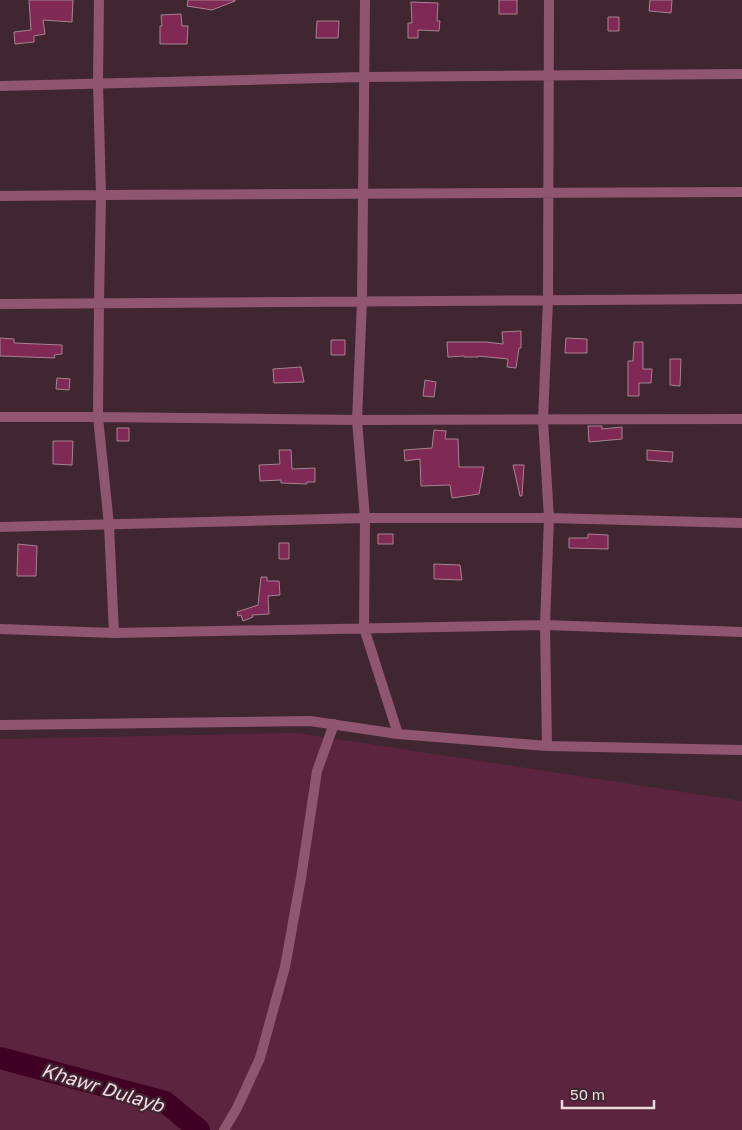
<svg xmlns="http://www.w3.org/2000/svg" width="742" height="1130" font-family="'Golos Text',sans-serif">
	<rect width="100%" height="100%" fill="#402631"/>
	<path fill="#5c243f" d="M 297,733 L 742,801 L 742,1130 L 0,1130 L 0,739 Z"/>
	<g fill="none" stroke-linecap="round" stroke-linejoin="round">
		<path stroke="#400024" stroke-width="22" d="M 0,1058 L 165,1102 L 199,1130"/>
	</g>
	<path fill="#802955" stroke="#a48491" d="M 29,0 L 73,0 L 72,22 L 43,20 L 45,34 L 34,36 L 34,42 L 15,44 L 14,32 L 31,30 Z
		M 188,0 L 235,0 L 235,1 L 212,10 L 187,6 Z
		M 499,0 L 517,0 L 517,14 L 499,14 Z
		M 650,0 L 672,0 L 671,13 L 649,11 Z
		M 411,2 L 438,3 L 437,21 L 440,21 L 439,31 L 418,30 L 418,38 L 408,38 L 408,23 L 412,23 Z
		M 181,14 L 182,26 L 188,26 L 187,44 L 160,44 L 160,26 L 162,26 L 161,15 Z
		M 608,17 L 619,17 L 619,31 L 608,31 Z
		M 317,21 L 339,21 L 338,38 L 316,38 Z
		M 521,331 L 521,348 L 519,348 L 516,368 L 507,367 L 508,359 L 478,356 L 478,357 L 464,357 L 464,356 L 448,357 L 447,342 L 486,342 L 503,344 L 502,332 Z
		M 0,338 L 14,339 L 14,343 L 62,345 L 62,354 L 54,355 L 55,358 L 0,356 Z
		M 566,338 L 587,339 L 587,353 L 565,353 Z
		M 331,340 L 345,340 L 345,355 L 331,355 Z
		M 634,342 L 643,342 L 643,369 L 652,369 L 651,383 L 639,383 L 639,396 L 628,396 L 628,361 L 633,361 Z
		M 670,359 L 681,359 L 680,386 L 670,385 Z
		M 301,367 L 304,382 L 274,383 L 273,369 Z
		M 57,378 L 70,379 L 69,390 L 56,389 Z
		M 425,380 L 436,382 L 434,397 L 423,396 Z
		M 588,426 L 602,426 L 602,429 L 622,427 L 622,439 L 589,442 Z
		M 117,428 L 129,428 L 129,441 L 117,441 Z
		M 434,430 L 446,431 L 445,439 L 458,439 L 459,467 L 484,467 L 479,494 L 452,498 L 450,485 L 421,486 L 420,459 L 405,461 L 404,450 L 432,448 Z
		M 53,441 L 73,441 L 72,465 L 53,464 Z
		M 279,450 L 291,450 L 292,469 L 315,468 L 315,482 L 307,482 L 307,484 L 281,483 L 281,480 L 260,481 L 259,465 L 280,464 Z
		M 647,450 L 673,452 L 672,462 L 647,460 Z
		M 513,465 L 524,465 L 522,496 L 520,496 Z
		M 378,534 L 393,534 L 393,544 L 378,544 Z
		M 588,534 L 608,535 L 608,549 L 569,548 L 569,538 L 588,538 Z
		M 279,543 L 289,543 L 289,559 L 279,559 Z
		M 18,544 L 37,546 L 36,576 L 17,576 Z
		M 434,564 L 460,565 L 462,580 L 434,579 Z
		M 261,577 L 267,577 L 267,581 L 279,581 L 280,595 L 268,596 L 269,614 L 252,615 L 253,617 L 243,621 L 241,615 L 238,616 L 237,612 L 258,605 Z"/>
	<g fill="none" stroke-linecap="round" stroke-linejoin="round">
		<path stroke="#90556f" stroke-width="10" d="M 99,0 L 98,83 L 101,195 L 99,303 L 98,417 L 109,525 L 114,633
			M 365,0 L 362,301 L 357,420 L 365,518 L 364,628 L 398,734
			M 0,86 L 364,77 L 742,74
			M 0,196 L 101,195 L 742,192
			M 0,304 L 742,299
			M 0,417 L 98,417 L 357,420 L 742,419
			M 0,527 L 365,518 L 549,518 L 742,523
			M 0,629 L 114,633 L 545,625 L 742,632
			M 0,725 L 310,721 L 398,734 L 547,746 L 742,750
			M 547,746 L 545,625 L 549,518 L 543,420 L 548,300 L 549,0
			M 224,1130 L 237,1108 L 260,1058 L 285,967 L 301,878 L 317,771 L 334,724"/>
	</g>
	<g text-anchor="middle" dominant-baseline="central" stroke-width="4.5" stroke-linejoin="round" paint-order="stroke">
		<g font-size="19" font-style="italic" fill="#f4dae4" stroke="#402631">
			<text transform="translate(103 1087) rotate(17)">Khawr Dulayb</text>
		</g>
	</g>
	<path d="M562 1100v8h92v-8" fill="none" stroke="#ead9df" stroke-width="2.5"/>
	<text x="570" y="1100" font-size="15" fill="#ead9df" stroke="#402631" stroke-width="4" paint-order="stroke">50 m</text>
</svg>
